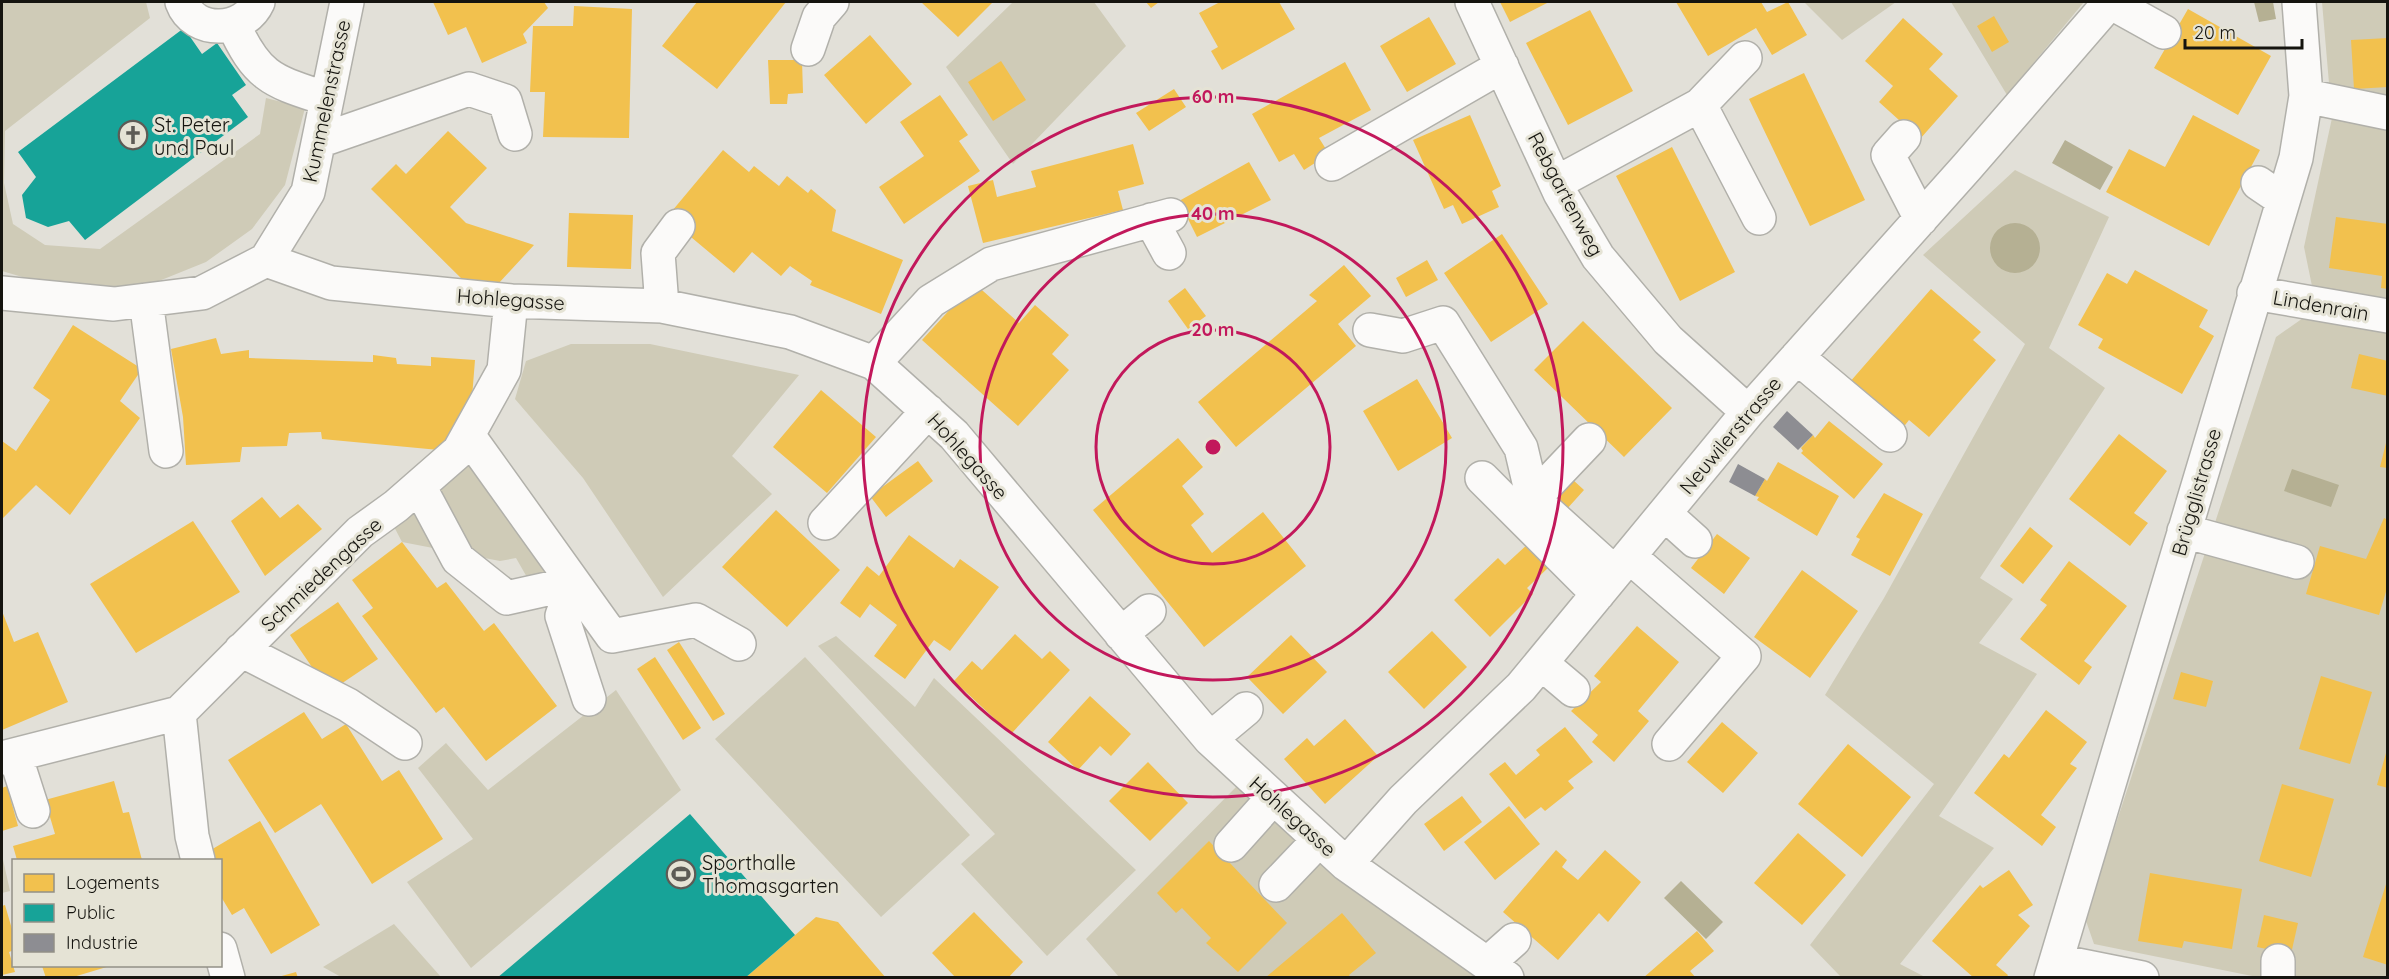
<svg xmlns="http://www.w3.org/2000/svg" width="2389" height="979" font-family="Quicksand,sans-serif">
	<rect width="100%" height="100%" fill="#e2e0d8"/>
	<path fill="#cfcbb7" d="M 2,2 L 146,2 L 150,18 L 5,131 L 4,183 L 13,224 L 45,245 L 100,249 L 260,134 L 266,98 L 305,108 L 285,185 L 252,229 L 206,262 L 144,287 L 63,289 L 2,271 Z
		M 1013,2 L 1094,2 L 1126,46 L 1013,164 L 946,67 Z
		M 1804,2 L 1896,2 L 1842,40 Z
		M 1951,2 L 2084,2 L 2007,95 Z
		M 2322,2 L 2387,2 L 2387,300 L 2312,286 L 2304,247 L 2332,118 Z
		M 2015,170 L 2109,217 L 2049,348 L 2105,388 L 1980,578 L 2013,599 L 1979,643 L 2037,674 L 1939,816 L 1994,848 L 1900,964 L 1925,977 L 1841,977 L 1810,945 L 1934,784 L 1825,695 L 1884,598 L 2025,344 L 1923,255 Z
		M 2306,316 L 2387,331 L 2387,977 L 2257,977 L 2094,944 L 2085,918 L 2276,337 Z
		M 571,344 L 650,344 L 799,375 L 732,456 L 772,494 L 663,597 L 583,478 L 515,399 L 526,361 Z
		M 470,452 L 553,581 L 532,586 L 516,558 L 500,561 L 402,542 L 390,519 Z
		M 836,636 L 915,707 L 934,678 L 1136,870 L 1047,956 L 961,864 L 995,834 L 818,646 Z
		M 805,657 L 970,835 L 881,917 L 715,739 Z
		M 616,690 L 681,790 L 471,968 L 407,882 L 473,839 L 418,768 L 446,743 L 488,790 Z
		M 1237,786 L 1484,977 L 1119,977 L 1086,939 Z
		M 2,855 L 10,891 L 2,893 Z
		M 394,924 L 441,977 L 341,977 L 323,967 Z"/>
	<path fill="#b5b093" d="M 2254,2 L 2273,2 L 2276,19 L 2259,22 Z
		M 2065,140 L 2113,167 L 2100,190 L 2052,163 Z
		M1990 248a25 25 0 1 1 50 0a25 25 0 1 1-50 0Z
		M 2292,469 L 2339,485 L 2331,507 L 2284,491 Z
		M 1681,881 L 1723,922 L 1706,939 L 1664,898 Z"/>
	<path fill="#f2c14e" d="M 433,2 L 544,2 L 548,8 L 523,34 L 527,43 L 482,63 L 466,27 L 448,35 Z
		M 697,2 L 786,2 L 717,89 L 662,46 Z
		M 921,2 L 993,2 L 958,37 Z
		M 1146,2 L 1159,2 L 1151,8 Z
		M 1220,2 L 1279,2 L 1295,29 L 1222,70 L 1211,51 L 1218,47 L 1199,13 Z
		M 1500,2 L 1549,2 L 1510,22 Z
		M 1676,2 L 1761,2 L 1767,12 L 1788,2 L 1807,35 L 1772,55 L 1756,28 L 1708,56 Z
		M 574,6 L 632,9 L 629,138 L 543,137 L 545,92 L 530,92 L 533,26 L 573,26 Z
		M 2188,9 L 2271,56 L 2238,115 L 2154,68 Z
		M 1590,10 L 1633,91 L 1568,125 L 1526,43 Z
		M 1994,16 L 2009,42 L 1992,52 L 1977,26 Z
		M 1429,17 L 1456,64 L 1407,92 L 1380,46 Z
		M 1903,18 L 1943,54 L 1929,69 L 1958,96 L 1920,139 L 1879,102 L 1893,86 L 1865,61 Z
		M 870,35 L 912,84 L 866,124 L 824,75 Z
		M 2388,38 L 2388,87 L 2354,89 L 2351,40 Z
		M 768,60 L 802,60 L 803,93 L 788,94 L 787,104 L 770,104 Z
		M 1001,61 L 1026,100 L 993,121 L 968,82 Z
		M 1345,62 L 1371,110 L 1319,138 L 1329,154 L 1304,170 L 1294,154 L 1279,162 L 1252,114 Z
		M 1804,73 L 1865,200 L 1810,226 L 1749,99 Z
		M 1174,89 L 1186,107 L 1149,131 L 1136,113 Z
		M 940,95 L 968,135 L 959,141 L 980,171 L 904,224 L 879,187 L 924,156 L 900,122 Z
		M 1470,115 L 1501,186 L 1492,191 L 1499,207 L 1462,224 L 1453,205 L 1444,209 L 1413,140 Z
		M 2193,115 L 2260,150 L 2209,246 L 2106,192 L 2129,149 L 2165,167 Z
		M 448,131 L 487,168 L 450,207 L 466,223 L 534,245 L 498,284 L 470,287 L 371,189 L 396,164 L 406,174 Z
		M 1133,144 L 1144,184 L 1118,191 L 1123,210 L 983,243 L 968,186 L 993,180 L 997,197 L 1036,187 L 1031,171 Z
		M 1672,147 L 1735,272 L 1680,301 L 1616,176 Z
		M 723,150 L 749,172 L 754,166 L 779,186 L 787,176 L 808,193 L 811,189 L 836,210 L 832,231 L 903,260 L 881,314 L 810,285 L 812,281 L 790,266 L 781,276 L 752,252 L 734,273 L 667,217 Z
		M 1249,162 L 1271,200 L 1197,237 L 1179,201 Z
		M 569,213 L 633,215 L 631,269 L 567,267 Z
		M 2336,217 L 2388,224 L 2388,289 L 2381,288 L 2382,276 L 2329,268 Z
		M 1502,234 L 1548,304 L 1491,342 L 1444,273 Z
		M 1427,260 L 1438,280 L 1406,297 L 1396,278 Z
		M 1344,265 L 1371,296 L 1338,324 L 1356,346 L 1236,447 L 1198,402 L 1317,301 L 1309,295 Z
		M 2135,270 L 2208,310 L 2199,327 L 2214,336 L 2182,394 L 2098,348 L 2103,339 L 2078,325 L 2107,273 L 2127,284 Z
		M 974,283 L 1019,323 L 1035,305 L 1069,335 L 1052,354 L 1069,370 L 1018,426 L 922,340 Z
		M 1185,288 L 1206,316 L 1188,329 L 1168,301 Z
		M 1931,289 L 1981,332 L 1973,340 L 1996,360 L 1929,437 L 1909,420 L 1902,429 L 1849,383 Z
		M 1583,321 L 1672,408 L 1624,457 L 1534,370 Z
		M 73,325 L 142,369 L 120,401 L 140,418 L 70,515 L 36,485 L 2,519 L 2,441 L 16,451 L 50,400 L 33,388 Z
		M 216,338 L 221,354 L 249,350 L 249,358 L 373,362 L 373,355 L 396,358 L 397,364 L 431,366 L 431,357 L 475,360 L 471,410 L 439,450 L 322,439 L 321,432 L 289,433 L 287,446 L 242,447 L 240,462 L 186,465 L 183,417 L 171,349 Z
		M 2359,354 L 2388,361 L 2388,396 L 2351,388 Z
		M 1417,379 L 1452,438 L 1398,471 L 1363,411 Z
		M 821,390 L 876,437 L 827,493 L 773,447 Z
		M 1829,421 L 1883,464 L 1854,499 L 1801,453 L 1803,451 L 1801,448 L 1813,435 L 1815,438 Z
		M 2119,434 L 2167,471 L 2134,513 L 2148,523 L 2130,546 L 2069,499 Z
		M 1178,438 L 1203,467 L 1182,486 L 1204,514 L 1191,525 L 1212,553 L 1263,512 L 1306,566 L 1204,647 L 1093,510 Z
		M 2387,439 L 2388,439 L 2388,468 L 2380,467 Z
		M 918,461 L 933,481 L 886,517 L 870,496 Z
		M 1778,462 L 1839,496 L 1817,536 L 1757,500 L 1759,497 L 1755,496 L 1765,479 L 1767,481 Z
		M 1572,479 L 1584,490 L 1566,510 L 1554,499 Z
		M 1884,493 L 1923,514 L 1890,576 L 1851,555 L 1860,539 L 1856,537 Z
		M 262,497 L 280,518 L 298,504 L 322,529 L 265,576 L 231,521 Z
		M 776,510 L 840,570 L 787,627 L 722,567 Z
		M 2384,518 L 2388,520 L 2388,585 L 2379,615 L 2306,594 L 2320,546 L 2366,559 Z
		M 193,521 L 240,592 L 136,653 L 90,584 Z
		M 2030,527 L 2053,546 L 2023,584 L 2000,566 Z
		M 1717,534 L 1750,558 L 1724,594 L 1691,568 Z
		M 909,535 L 954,568 L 960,559 L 999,587 L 950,651 L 934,640 L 905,679 L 874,656 L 897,625 L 870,604 L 860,618 L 840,603 L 867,566 L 879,576 Z
		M 402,542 L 437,588 L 446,582 L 484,631 L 494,623 L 557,706 L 486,761 L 444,707 L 436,713 L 362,616 L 373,608 L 352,580 Z
		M 1528,544 L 1550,566 L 1527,588 L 1533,594 L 1490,637 L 1454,600 L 1498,558 L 1505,565 Z
		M 2069,561 L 2127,606 L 2084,661 L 2092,667 L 2079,685 L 2020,639 L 2047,605 L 2040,600 Z
		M 1802,570 L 1858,611 L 1810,678 L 1754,637 Z
		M 338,602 L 378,659 L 329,692 L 290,635 Z
		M 2,611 L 14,642 L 38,632 L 68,702 L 2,730 Z
		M 1637,626 L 1679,662 L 1638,711 L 1649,721 L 1614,762 L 1592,742 L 1598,735 L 1571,711 L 1601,682 L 1594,676 Z
		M 1432,631 L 1467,667 L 1424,709 L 1388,672 Z
		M 1015,634 L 1042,659 L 1050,651 L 1070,670 L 1011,734 L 954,681 L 972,661 L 982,670 Z
		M 1291,635 L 1327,672 L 1283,714 L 1247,677 Z
		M 679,642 L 725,714 L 713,721 L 667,650 Z
		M 655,657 L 701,728 L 683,740 L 637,669 Z
		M 2181,672 L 2213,681 L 2206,707 L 2173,699 Z
		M 2321,676 L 2372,692 L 2350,764 L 2299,749 Z
		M 1090,696 L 1131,734 L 1111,756 L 1100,746 L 1078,770 L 1048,742 Z
		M 2046,710 L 2087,742 L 2070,764 L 2077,768 L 2041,815 L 2056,827 L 2042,846 L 1974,793 L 2004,754 L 2009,758 Z
		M 304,712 L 322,739 L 346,724 L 382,781 L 399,770 L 443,839 L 372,884 L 321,804 L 275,833 L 228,760 Z
		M 1345,719 L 1378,756 L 1325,804 L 1284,759 L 1307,738 L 1314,746 Z
		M 1722,722 L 1758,753 L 1723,793 L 1687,762 Z
		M 1565,727 L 1593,762 L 1568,781 L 1574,788 L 1545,811 L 1541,807 L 1525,819 L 1489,774 L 1505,762 L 1516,775 L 1540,755 L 1536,750 Z
		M 1848,744 L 1911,797 L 1862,857 L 1798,804 Z
		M 2386,753 L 2388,754 L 2388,788 L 2377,785 Z
		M 1148,762 L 1188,803 L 1150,841 L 1109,801 Z
		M 114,781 L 123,813 L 129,812 L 142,860 L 17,860 L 13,846 L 55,834 L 45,800 Z
		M 2282,784 L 2334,799 L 2311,877 L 2259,861 Z
		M 7,786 L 18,826 L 2,831 L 2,788 Z
		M 1462,796 L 1482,822 L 1444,851 L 1424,824 Z
		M 1509,806 L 1540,844 L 1495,880 L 1464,842 Z
		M 260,821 L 320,925 L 271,954 L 244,908 L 232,915 L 220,895 L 220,860 L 201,860 L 199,857 Z
		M 1798,833 L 1846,875 L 1802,925 L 1754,883 Z
		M 1209,841 L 1287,923 L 1238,972 L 1206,943 L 1211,938 L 1182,908 L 1176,913 L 1157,893 Z
		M 1556,850 L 1567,860 L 1562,867 L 1578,880 L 1605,850 L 1641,882 L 1608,922 L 1599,913 L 1558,960 L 1503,912 Z
		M 2009,870 L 2033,905 L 2018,915 L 2030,926 L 1996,965 L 2008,975 L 2006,978 L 1974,978 L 1932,941 L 1980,885 L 1983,888 Z
		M 2150,873 L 2242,889 L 2232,949 L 2184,941 L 2182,948 L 2138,941 Z
		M 2387,881 L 2388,881 L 2388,965 L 2363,957 Z
		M 5,905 L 14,936 L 14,950 L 9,952 L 15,972 L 2,975 L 2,906 Z
		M 974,912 L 1023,962 L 1008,978 L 956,978 L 932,953 Z
		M 1342,913 L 1376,953 L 1349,975 L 1351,978 L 1265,978 Z
		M 2264,915 L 2298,923 L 2291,954 L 2257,947 Z
		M 816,917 L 838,922 L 886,978 L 745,978 Z
		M 1697,931 L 1714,951 L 1690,971 L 1696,978 L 1643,978 Z
		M 42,966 L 110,966 L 70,978 L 46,978 Z
		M 296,972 L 298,978 L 278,978 L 278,977 Z"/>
	<path fill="#17a398" d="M 184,28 L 202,54 L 217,43 L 246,85 L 232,95 L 248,117 L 85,240 L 69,221 L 48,227 L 26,218 L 22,195 L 36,177 L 18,152 Z
		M 690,814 L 795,935 L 745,978 L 497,978 Z"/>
	<path fill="#8d8d92" d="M 1787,411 L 1813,435 L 1798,450 L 1773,427 Z
		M 1738,464 L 1765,479 L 1755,496 L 1729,482 Z"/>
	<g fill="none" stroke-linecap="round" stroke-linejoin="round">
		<g stroke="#b1b0aa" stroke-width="36">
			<path id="minor" d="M 182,2 C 194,35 244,33 258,2
				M 1472,2 L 1560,193 L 1598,257 L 1668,340 L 1748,412
				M 2110,2 L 2164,32
				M 233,24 C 258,79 273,81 327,99
				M 808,49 L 819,17 L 832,2
				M 2306,96 L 2388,113
				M 1700,105 L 1745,58
				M 1904,137 L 1888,155 L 1921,219
				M 319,141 L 469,89 L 505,101 L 515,134
				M 1332,164 L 1502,66
				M 1556,183 L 1700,105 L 1759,218
				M 2258,183 L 2283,200
				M 1151,220 L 1169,253
				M 266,260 L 331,283 L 511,301 L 662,306 L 790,332 L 874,363 L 954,435 L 1210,739 L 1346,864 L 1507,978
				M 266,260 L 308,192 L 347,2
				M 2,293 L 114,304 L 202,293 L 266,260
				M 2254,293 L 2388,316
				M 146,300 L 166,451
				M 662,306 L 658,253 L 678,226
				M 1370,330 L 1403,336 L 1443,323 L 1521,448 L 1533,499 L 1615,573
				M 1797,357 L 1890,435
				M 874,363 L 931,301 L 991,264 L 1171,215
				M 468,435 L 612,636 L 696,620 L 739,644
				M 1482,478 L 1598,594
				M 419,486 L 458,559 L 507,598 L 574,583
				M 1533,499 L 1589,440
				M 1665,514 L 1695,541
				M 825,523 L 928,411
				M 2184,531 L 2297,562
				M 1629,556 L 1744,656 L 1669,744
				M 574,583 L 562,616 L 589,699
				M 1121,634 L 1149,611
				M 241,650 L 348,705 L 405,743
				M 1541,663 L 1573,690
				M 1210,739 L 1246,709
				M 15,755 L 33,811
				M 2,758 L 179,713
				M 1231,845 L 1273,798
				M 198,860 L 192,836 L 179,713 L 360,532 L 396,506 L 459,451 L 504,370 L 511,301
				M 1346,864 L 1403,800 L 1521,687 L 1748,412 L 1967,167 L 2110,2
				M 1276,885 L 1319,840
				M 220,949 L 228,978
				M 2057,961 L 2142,978
				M 1487,964 L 1514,940
				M 2051,978 L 2296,158 L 2306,96 L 2299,2
				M 2278,978 L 2278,961"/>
		</g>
		<use href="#minor" stroke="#fbfaf9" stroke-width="33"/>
	</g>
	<g fill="none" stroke="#c2185b" stroke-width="3">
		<circle cx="1213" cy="447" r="117"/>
		<circle cx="1213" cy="447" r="233"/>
		<circle cx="1213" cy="447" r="350"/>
	</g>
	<defs>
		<g id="church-ring" transform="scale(1.5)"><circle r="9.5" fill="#e5e3d5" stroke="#5d5b55" stroke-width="1.5"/><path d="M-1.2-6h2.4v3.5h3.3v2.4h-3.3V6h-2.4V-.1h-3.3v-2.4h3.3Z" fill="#5d5b55"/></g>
		<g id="stadium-ring" transform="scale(1.5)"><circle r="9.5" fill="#e5e3d5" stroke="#5d5b55" stroke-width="1.5"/><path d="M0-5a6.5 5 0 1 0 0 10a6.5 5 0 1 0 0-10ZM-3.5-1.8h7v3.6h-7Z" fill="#5d5b55"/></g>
	</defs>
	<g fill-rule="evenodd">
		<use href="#church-ring" x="133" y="135"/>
		<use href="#stadium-ring" x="681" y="874"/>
	</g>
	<g text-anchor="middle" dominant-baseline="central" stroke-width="6" stroke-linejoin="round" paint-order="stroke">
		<g font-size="20" fill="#15140f" stroke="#e5e3d5">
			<text transform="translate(326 101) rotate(-78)">Kummelenstrasse</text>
			<text transform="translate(1566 194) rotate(62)">Rebgartenweg</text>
			<text transform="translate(511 299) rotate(4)">Hohlegasse</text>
			<text transform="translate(2321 305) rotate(10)">Lindenrain</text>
			<text transform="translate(1730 435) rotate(-50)">Neuwilerstrasse</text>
			<text transform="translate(968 456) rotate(48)">Hohlegasse</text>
			<text transform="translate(2196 492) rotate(-74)">Brügglistrasse</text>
			<text transform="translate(321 574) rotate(-43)">Schmiedengasse</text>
			<text transform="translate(1293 816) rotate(42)">Hohlegasse</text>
		</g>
		<g font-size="20" fill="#15140f" stroke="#e5e3d5" text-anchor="start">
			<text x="154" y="124">St. Peter<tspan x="154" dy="23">und Paul</tspan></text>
			<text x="702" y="862">Sporthalle<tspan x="702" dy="23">Thomasgarten</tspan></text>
		</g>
	</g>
	<circle cx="1213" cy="447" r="9" fill="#c2185b" stroke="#e5e3d5" stroke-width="3"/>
	<g font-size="18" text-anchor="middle" font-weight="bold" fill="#c2185b" stroke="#e5e3d5" stroke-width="6" stroke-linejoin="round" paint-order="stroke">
		<text x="1213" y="103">60 m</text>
		<text x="1213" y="220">40 m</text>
		<text x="1213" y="336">20 m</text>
	</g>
	<rect width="2389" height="979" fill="none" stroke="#15140f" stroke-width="6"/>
	<rect x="12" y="859" width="210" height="108" fill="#e5e3d5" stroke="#929086" stroke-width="1.5"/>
	<rect x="24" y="874" width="30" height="18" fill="#f2c14e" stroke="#929086" stroke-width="1.5"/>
	<text x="66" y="889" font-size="18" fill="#15140f">Logements</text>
	<rect x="24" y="904" width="30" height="18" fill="#17a398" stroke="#929086" stroke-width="1.5"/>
	<text x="66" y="919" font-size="18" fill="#15140f">Public</text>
	<rect x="24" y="934" width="30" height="18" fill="#8d8d92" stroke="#929086" stroke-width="1.5"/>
	<text x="66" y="949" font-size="18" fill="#15140f">Industrie</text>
	<path d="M2185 39v9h117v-9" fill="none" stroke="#15140f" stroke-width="3"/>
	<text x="2194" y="39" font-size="18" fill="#15140f" stroke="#e5e3d5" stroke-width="4.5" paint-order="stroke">20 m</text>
</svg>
